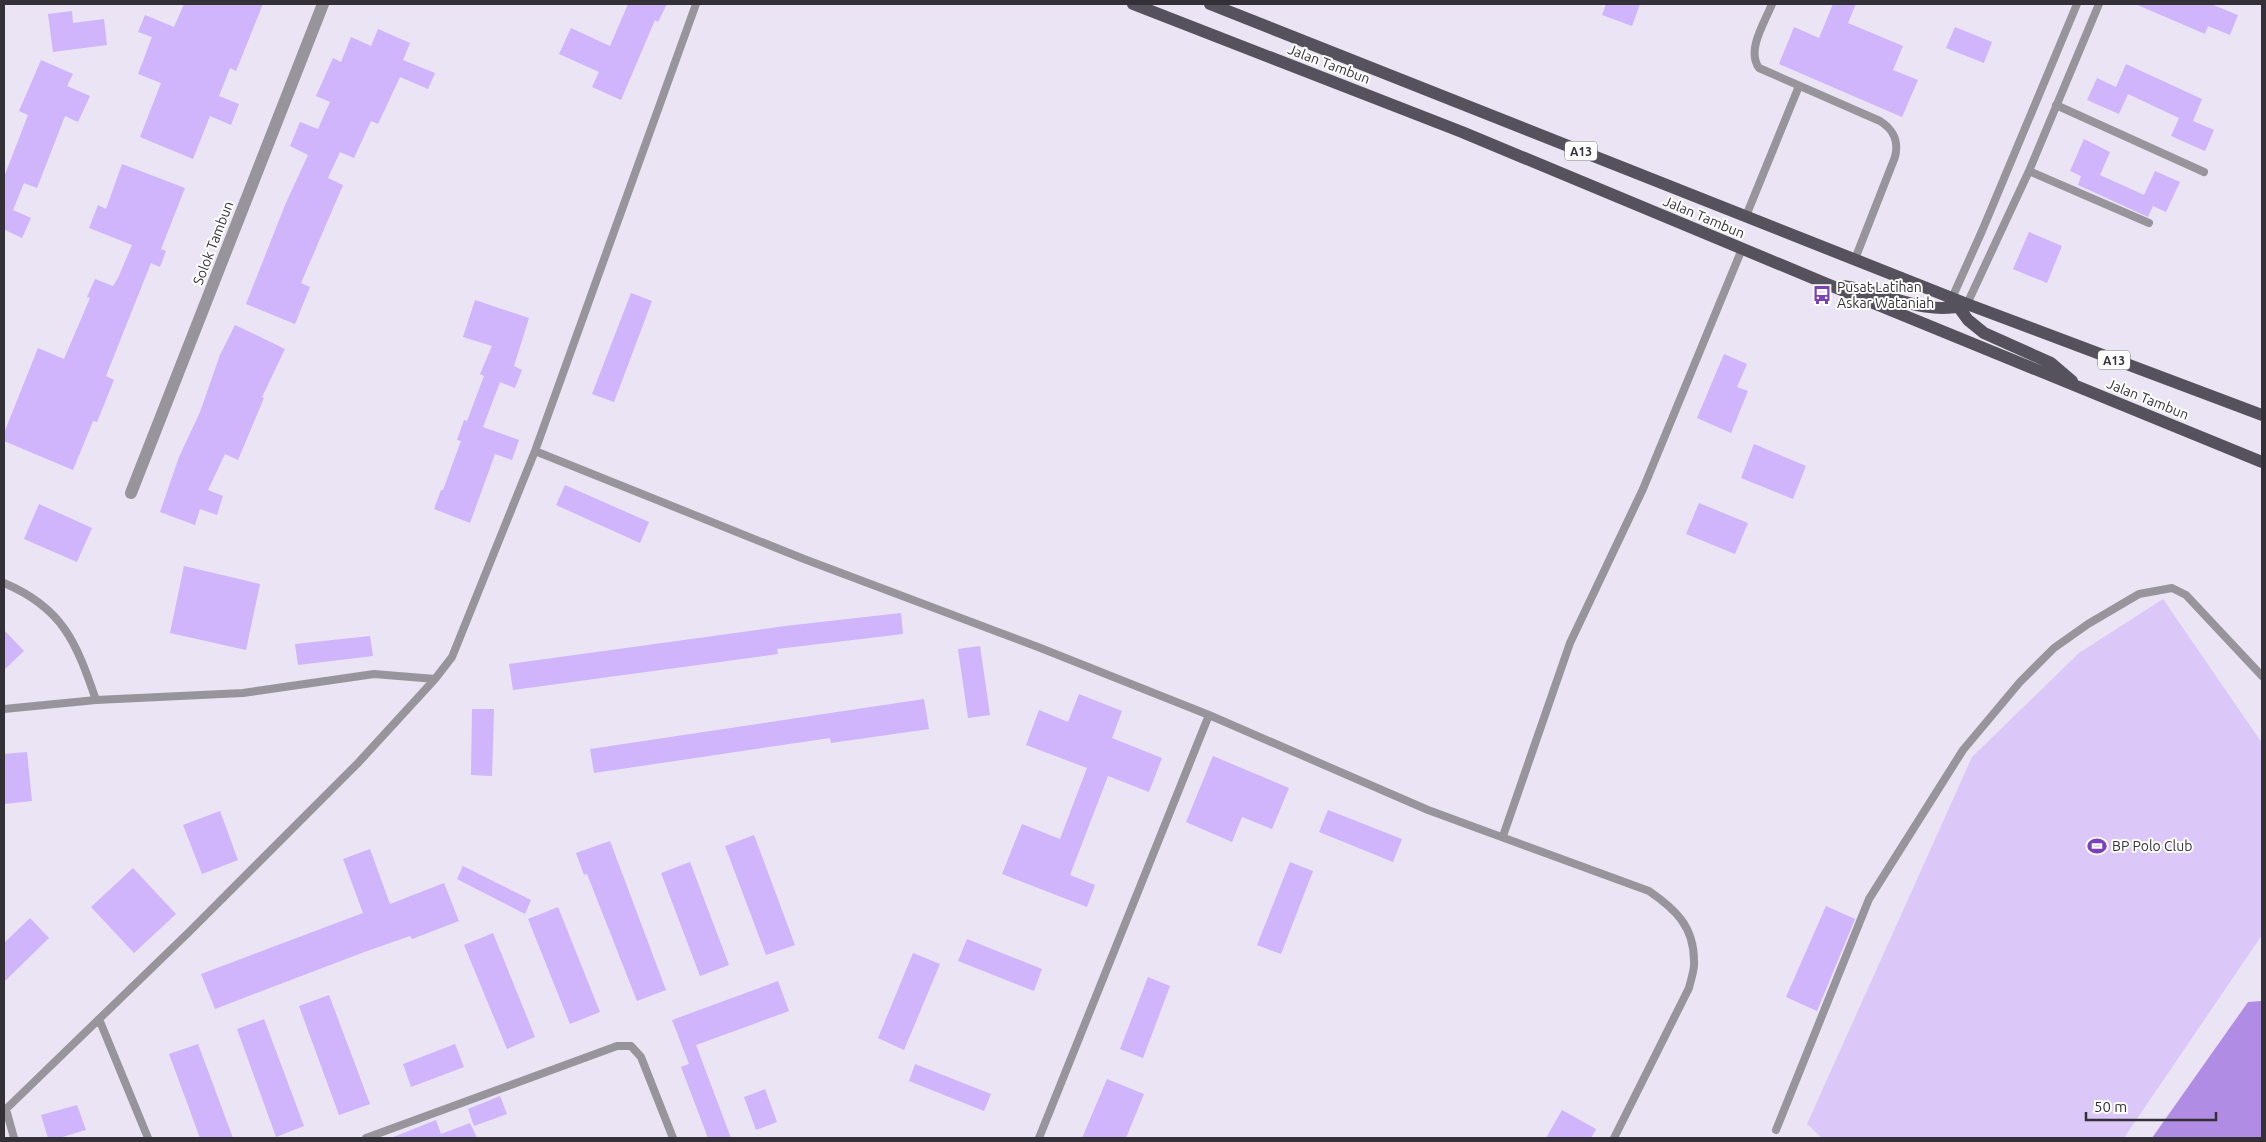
<svg xmlns="http://www.w3.org/2000/svg" width="2266" height="1142" font-family="Ubuntu,sans-serif">
	<rect width="100%" height="100%" fill="#eae4f4"/>
	<path fill="#dbc8f9" d="M 2163,599 L 2262,743 L 2262,935 L 2124,1138 L 1822,1138 L 1807,1124 L 1972,757 L 2079,653 Z"/>
	<path fill="#b18ce4" d="M 2262,1001 L 2262,1138 L 2152,1138 L 2248,1002 Z"/>
	<path fill="#d0b4fc" d="M 184,4 L 263,4 L 236,71 L 230,68 L 219,96 L 239,104 L 231,125 L 210,116 L 193,159 L 140,137 L 161,83 L 138,74 L 152,37 L 138,32 L 145,15 L 174,27 Z
		M 628,4 L 667,4 L 658,22 L 655,20 L 621,100 L 592,87 L 599,72 L 559,54 L 571,28 L 610,46 Z
		M 1606,4 L 1640,4 L 1632,26 L 1602,15 Z
		M 1833,4 L 1856,4 L 1848,23 L 1903,46 L 1893,70 L 1918,80 L 1902,117 L 1779,64 L 1794,27 L 1819,38 Z
		M 2135,4 L 2211,4 L 2238,15 L 2230,35 L 2208,26 L 2205,34 Z
		M 72,11 L 73,23 L 104,19 L 107,45 L 53,52 L 48,14 Z
		M 1955,27 L 1992,42 L 1984,63 L 1946,48 Z
		M 378,29 L 410,43 L 403,60 L 435,73 L 428,89 L 400,77 L 378,124 L 371,121 L 354,158 L 340,152 L 328,178 L 343,185 L 301,283 L 310,287 L 295,324 L 246,304 L 285,205 L 308,155 L 290,146 L 300,122 L 318,129 L 330,102 L 316,96 L 333,58 L 341,62 L 351,37 L 371,46 Z
		M 41,60 L 73,74 L 67,86 L 90,96 L 78,122 L 65,116 L 37,188 L 24,183 L 13,210 L 31,218 L 22,238 L 5,230 L 4,232 L 4,177 L 28,115 L 19,111 Z
		M 2126,64 L 2202,99 L 2193,121 L 2214,130 L 2205,151 L 2171,136 L 2179,118 L 2128,94 L 2119,114 L 2087,100 L 2097,78 L 2116,87 Z
		M 2084,139 L 2110,152 L 2100,175 L 2144,195 L 2155,171 L 2180,182 L 2166,212 L 2153,206 L 2148,217 L 2078,185 L 2081,176 L 2070,171 Z
		M 122,164 L 185,188 L 161,249 L 166,251 L 160,267 L 151,263 L 106,376 L 114,380 L 97,422 L 93,421 L 73,470 L 4,441 L 4,433 L 38,348 L 64,359 L 90,298 L 87,297 L 95,279 L 113,286 L 118,278 L 132,245 L 89,228 L 98,205 L 106,209 Z
		M 2029,232 L 2062,246 L 2047,283 L 2013,269 Z
		M 631,293 L 652,301 L 614,402 L 592,394 Z
		M 475,300 L 529,318 L 514,366 L 522,370 L 515,388 L 500,382 L 483,427 L 519,440 L 512,460 L 495,454 L 470,523 L 434,509 L 441,490 L 443,490 L 461,441 L 457,440 L 464,420 L 467,421 L 484,376 L 480,374 L 492,346 L 463,337 Z
		M 235,325 L 285,349 L 262,397 L 264,398 L 238,460 L 225,454 L 208,490 L 223,496 L 217,515 L 200,509 L 195,525 L 160,512 L 179,457 L 200,412 L 220,355 Z
		M 1724,354 L 1747,364 L 1737,387 L 1748,391 L 1731,433 L 1697,418 Z
		M 1754,444 L 1806,466 L 1793,499 L 1741,478 Z
		M 565,485 L 649,522 L 640,543 L 556,505 Z
		M 1699,503 L 1748,523 L 1735,554 L 1686,534 Z
		M 39,504 L 92,528 L 77,562 L 24,539 Z
		M 184,566 L 260,584 L 246,650 L 170,633 Z
		M 901,613 L 903,634 L 777,649 L 778,654 L 513,690 L 509,664 L 785,626 Z
		M 4,630 L 24,651 L 4,670 Z
		M 370,636 L 373,656 L 298,665 L 295,644 Z
		M 980,646 L 990,715 L 968,718 L 958,649 Z
		M 1079,694 L 1122,711 L 1112,738 L 1162,758 L 1149,792 L 1108,776 L 1070,875 L 1095,885 L 1087,907 L 1002,874 L 1022,824 L 1060,839 L 1087,768 L 1026,745 L 1039,710 L 1068,722 Z
		M 924,699 L 929,729 L 831,743 L 830,738 L 594,773 L 590,749 Z
		M 472,709 L 494,709 L 492,776 L 471,775 Z
		M 27,752 L 32,801 L 4,804 L 4,754 Z
		M 1213,756 L 1289,788 L 1272,829 L 1242,817 L 1232,842 L 1186,822 Z
		M 1328,810 L 1402,839 L 1393,862 L 1319,832 Z
		M 220,811 L 238,860 L 202,874 L 183,825 Z
		M 754,835 L 795,945 L 766,955 L 725,846 Z
		M 610,841 L 666,990 L 637,1001 L 587,874 L 584,875 L 576,853 Z
		M 370,849 L 390,904 L 444,883 L 459,921 L 412,939 L 410,936 L 367,951 L 215,1009 L 201,974 L 363,913 L 343,859 Z
		M 690,862 L 729,965 L 700,976 L 661,873 Z
		M 1290,862 L 1313,871 L 1281,954 L 1257,945 Z
		M 463,866 L 531,900 L 525,914 L 457,879 Z
		M 133,868 L 176,914 L 134,953 L 91,907 Z
		M 1826,906 L 1855,919 L 1817,1011 L 1786,997 Z
		M 558,907 L 600,1012 L 570,1024 L 528,919 Z
		M 30,918 L 49,938 L 4,982 L 4,943 Z
		M 493,933 L 535,1037 L 507,1049 L 464,945 Z
		M 967,939 L 1042,969 L 1034,991 L 958,961 Z
		M 913,953 L 940,964 L 904,1050 L 878,1038 Z
		M 1148,977 L 1170,986 L 1143,1058 L 1120,1049 Z
		M 778,981 L 789,1011 L 696,1045 L 731,1138 L 708,1138 L 681,1067 L 689,1064 L 672,1020 Z
		M 329,995 L 370,1104 L 339,1115 L 299,1006 Z
		M 264,1019 L 304,1126 L 276,1137 L 237,1029 Z
		M 198,1044 L 233,1138 L 200,1138 L 169,1054 Z
		M 455,1044 L 464,1067 L 411,1087 L 403,1064 Z
		M 915,1064 L 991,1094 L 984,1111 L 909,1081 Z
		M 1107,1079 L 1144,1094 L 1126,1138 L 1082,1138 Z
		M 765,1089 L 777,1122 L 756,1130 L 744,1097 Z
		M 500,1096 L 507,1114 L 474,1126 L 468,1109 Z
		M 77,1105 L 86,1130 L 59,1138 L 48,1138 L 41,1115 Z
		M 1562,1110 L 1596,1129 L 1591,1138 L 1546,1138 Z
		M 436,1120 L 441,1134 L 470,1123 L 477,1138 L 391,1138 Z"/>
	<g fill="none" stroke-linecap="round" stroke-linejoin="round">
		<path stroke="#97959b" stroke-width="8" d="M 1772,4 C 1765,22 1746,50 1759,68 L 1880,121 C 1894,130 1899,141 1895,157 L 1855,259
			M 2056,105 L 2204,172
			M 2029,171 L 2149,223
			M 1746,216 L 1799,86
			M 1952,298 L 1982,231 L 2077,4
			M 1967,304 L 2029,171 L 2099,4
			M 535,451 L 804,559 L 1038,647 L 1209,715 L 1428,810 L 1649,891 C 1675,909 1694,926 1694,961 C 1695,969 1691,979 1689,988 L 1614,1138
			M 4,583 C 63,608 76,642 96,700
			M 4,709 L 96,700 L 243,693 L 374,674 L 435,679
			M 1503,836 L 1570,643 L 1643,489 L 1742,249
			M 99,1019 L 148,1138
			M 6,1109 L 14,1138
			M 4,1111 L 188,933 L 358,763 L 435,679 L 452,657 L 535,451 L 696,4
			M 1776,1130 L 1869,899 L 1963,750 L 2020,682 L 2054,648 L 2088,624 L 2139,594 L 2172,588 L 2186,595 L 2262,676
			M 366,1138 L 617,1046 L 631,1046 L 641,1057 L 673,1138
			M 1039,1138 L 1209,715"/>
		<path stroke="#97959b" stroke-width="12" d="M 131,493 L 323,4"/>
		<path stroke="#56525d" stroke-width="12" d="M 1133,4 L 1462,132 L 1827,284 L 2262,462
			M 1210,4 L 1967,304 L 2262,415
			M 1842,286 C 1882,290 1924,317 1964,305
			M 1952,298 L 1968,320 L 1984,333 L 2051,363 L 2072,381"/>
	</g>
	<defs>
		<g id="bus-bare" transform="scale(1.5)"><path d="M-5-6H5V4H4V6H2V4H-2V6H-4V4H-5ZM-3.5-4V0h7V-4ZM-3.5 1.2v1.5H-2V1.2ZM2 1.2v1.5H3.5V1.2Z" fill="#7a41b8" stroke="#fff" stroke-width="2.5" paint-order="stroke"/></g>
		<g id="stadium-bare" transform="scale(1.5)"><path d="M0-5a6.5 5 0 1 0 0 10a6.5 5 0 1 0 0-10ZM-3.5-1.8h7v3.6h-7Z" fill="#7a41b8" stroke="#fff" stroke-width="2.5" paint-order="stroke"/></g>
	</defs>
	<g fill-rule="evenodd">
		<use href="#bus-bare" x="1822" y="295"/>
		<use href="#stadium-bare" x="2097" y="846"/>
	</g>
	<g text-anchor="middle" dominant-baseline="central" stroke-width="4" stroke-linejoin="round" paint-order="stroke">
		<g fill="#fff" stroke="#706f73" stroke-width="1">
			<rect x="1565" y="141.5" width="32" height="19" rx="4"/>
			<rect x="2098" y="350.5" width="32" height="19" rx="4"/>
		</g>
		<g font-size="12" font-weight="bold" fill="#333137">
			<text x="1581" y="151">A13</text>
			<text x="2114" y="360">A13</text>
		</g>
		<g font-size="14" fill="#333137" stroke="#fff">
			<text transform="translate(1329 64) rotate(21)">Jalan Tambun</text>
			<text transform="translate(1704 217) rotate(23)">Jalan Tambun</text>
			<text transform="translate(213 243) rotate(-69)">Solok Tambun</text>
			<text transform="translate(2148 399) rotate(22)">Jalan Tambun</text>
		</g>
		<g font-size="14" fill="#333137" stroke="#fff" text-anchor="start">
			<text x="1837" y="287">Pusat Latihan<tspan x="1837" dy="16">Askar Wataniah</tspan></text>
			<text x="2112" y="846">BP Polo Club</text>
		</g>
	</g>
	<rect width="2266" height="1142" fill="none" stroke="#333137" stroke-width="10"/>
	<path d="M2086 1112v8h130v-8" fill="none" stroke="#333137" stroke-width="2.5"/>
	<text x="2094" y="1112" font-size="15" fill="#333137" stroke="#ffffff" stroke-width="4" paint-order="stroke">50 m</text>
</svg>
